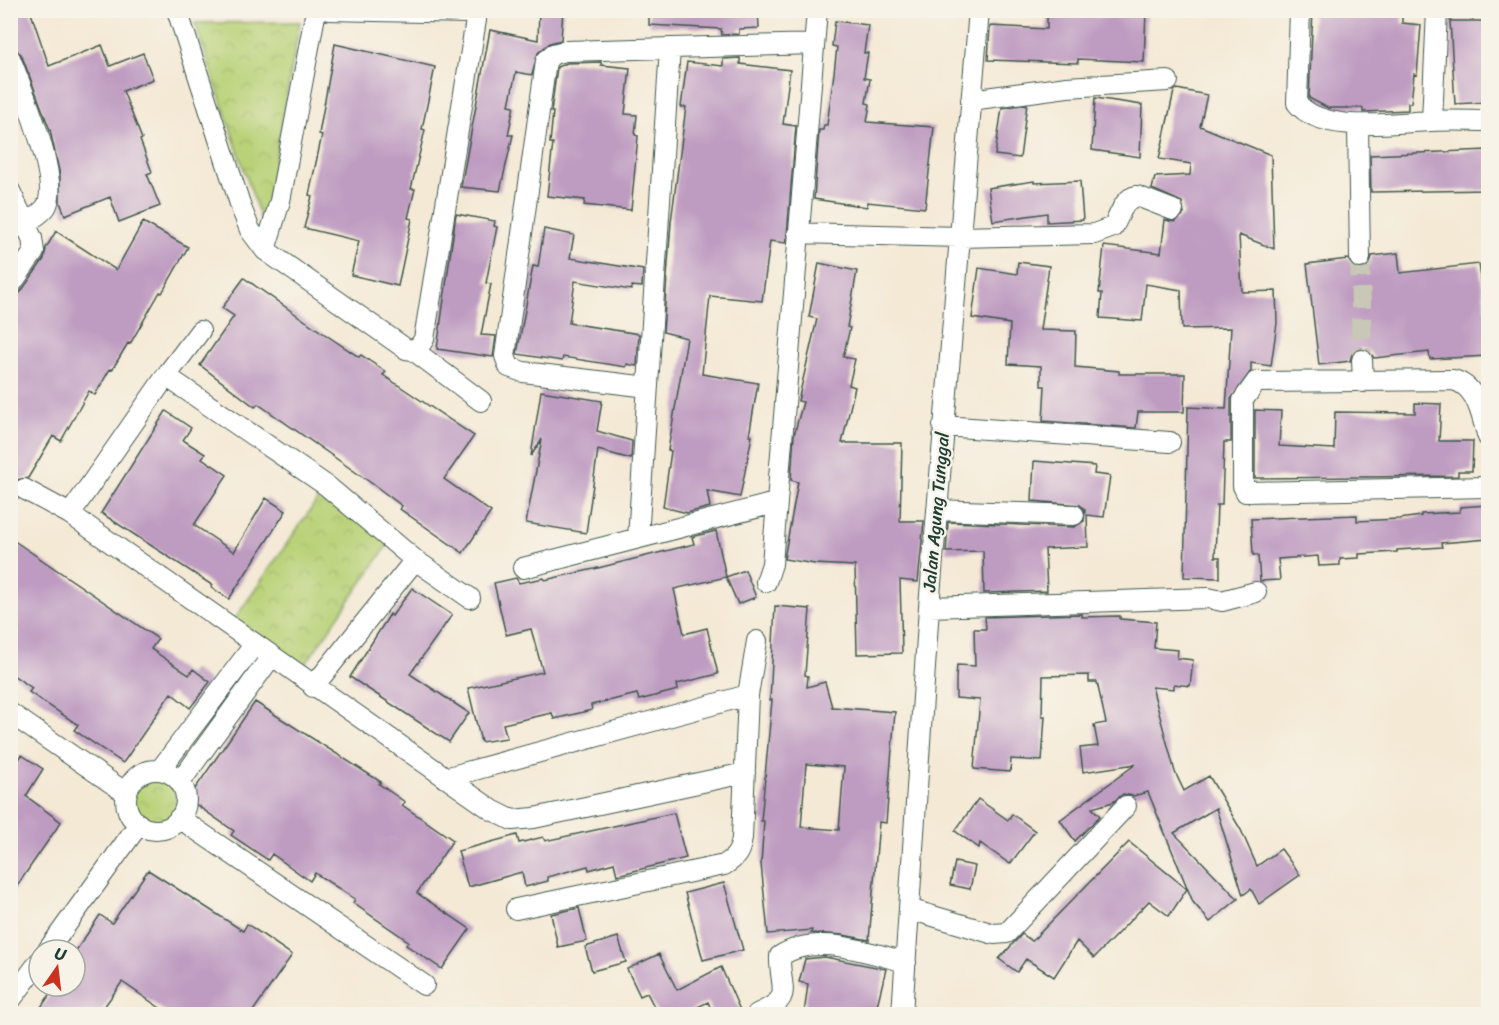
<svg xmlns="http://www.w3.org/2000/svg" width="1499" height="1025" font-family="Sriracha,sans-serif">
	<defs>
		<pattern id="park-crowns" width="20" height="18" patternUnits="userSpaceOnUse" patternTransform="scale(1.5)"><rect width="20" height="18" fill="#b9d278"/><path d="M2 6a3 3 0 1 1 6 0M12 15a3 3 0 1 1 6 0" fill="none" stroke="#9fb568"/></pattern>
	</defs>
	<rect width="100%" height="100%" fill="#f7f3e8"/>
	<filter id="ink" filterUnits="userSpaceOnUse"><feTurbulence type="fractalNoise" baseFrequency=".0167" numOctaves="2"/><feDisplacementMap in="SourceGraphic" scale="12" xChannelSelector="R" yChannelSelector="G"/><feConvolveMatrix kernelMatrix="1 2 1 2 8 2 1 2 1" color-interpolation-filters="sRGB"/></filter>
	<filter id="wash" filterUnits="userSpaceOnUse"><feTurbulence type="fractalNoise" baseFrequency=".008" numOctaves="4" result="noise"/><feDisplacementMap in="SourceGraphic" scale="24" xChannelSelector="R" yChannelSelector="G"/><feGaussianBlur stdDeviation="1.35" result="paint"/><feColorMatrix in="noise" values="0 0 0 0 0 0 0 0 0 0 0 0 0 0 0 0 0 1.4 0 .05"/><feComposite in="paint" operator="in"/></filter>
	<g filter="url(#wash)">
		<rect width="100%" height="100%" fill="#f4e9d5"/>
		<path fill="url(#park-crowns)" stroke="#6c8856" stroke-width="1.5" d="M 300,22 L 263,226 L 195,23 Z
			M 327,486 L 396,533 L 300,672 L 229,627 Z
			M129 800a27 27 0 1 1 54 0a27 27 0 1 1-54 0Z"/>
		<g id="blocks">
			<path fill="#be9bc1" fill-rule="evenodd" d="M 10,10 L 30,10 L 49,66 L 102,45 L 110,66 L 143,53 L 153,79 L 123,91 L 142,139 L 140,140 L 152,172 L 147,174 L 160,206 L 119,222 L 110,197 L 65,215 L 60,202 L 60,175 L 50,130 L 21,54 L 10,46 Z
				M 539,10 L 563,10 L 561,40 L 550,43 L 538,53 L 532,75 L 516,72 L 509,105 L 514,106 L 508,135 L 513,135 L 500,191 L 461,187 L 490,30 L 538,40 Z
				M 649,10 L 758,10 L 759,28 L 739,29 L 739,34 L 722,35 L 721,29 L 649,25 Z
				M 1047,10 L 1080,10 L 1080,16 L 1115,17 L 1115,10 L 1146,10 L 1144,62 L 1078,59 L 1078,63 L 988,60 L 990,26 L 1047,29 Z
				M 1313,10 L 1402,10 L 1402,23 L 1421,25 L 1417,75 L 1414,74 L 1411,103 L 1408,103 L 1408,110 L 1363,112 L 1363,108 L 1328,108 L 1309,98 Z
				M 835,21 L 868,25 L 864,53 L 868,53 L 864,78 L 870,79 L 866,103 L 870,104 L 867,122 L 934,127 L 925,208 L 867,202 L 867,207 L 814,199 L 819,130 L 823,130 L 824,125 L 827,125 L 834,73 L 837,47 L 832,46 Z
				M 1450,21 L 1488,21 L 1488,102 L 1455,104 Z
				M 335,44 L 435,67 L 422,129 L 425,130 L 411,189 L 415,189 L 408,218 L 412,219 L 398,286 L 351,275 L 359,241 L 304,228 L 312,196 L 309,195 L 322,135 L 319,134 Z
				M 740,58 L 740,64 L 790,70 L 783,124 L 796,126 L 787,236 L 786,243 L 770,241 L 762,301 L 710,296 L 702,374 L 758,383 L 749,436 L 752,436 L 740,497 L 707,491 L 710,507 L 687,513 L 663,507 L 671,451 L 668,450 L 687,338 L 663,332 L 671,222 L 686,107 L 681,107 L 687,62 L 723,66 L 723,59 Z
				M 601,62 L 601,65 L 630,68 L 625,114 L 637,115 L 635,135 L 638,136 L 631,210 L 584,205 L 585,200 L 547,196 L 553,143 L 550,143 L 553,112 L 551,112 L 557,67 L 567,63 Z
				M 1177,89 L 1207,95 L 1200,126 L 1271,155 L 1274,249 L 1239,235 L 1242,292 L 1276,291 L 1277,323 L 1271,366 L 1251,363 L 1251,371 L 1231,399 L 1231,442 L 1224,442 L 1222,505 L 1217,505 L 1215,557 L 1220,557 L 1220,578 L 1184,577 L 1188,407 L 1226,409 L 1231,328 L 1182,329 L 1181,290 L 1146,284 L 1142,321 L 1100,318 L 1102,293 L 1099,293 L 1104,246 L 1161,253 L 1165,220 L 1175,222 L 1184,214 L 1182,202 L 1152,189 L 1155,177 L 1190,175 L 1191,164 L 1159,159 L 1174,91 Z
				M 1095,98 L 1142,105 L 1140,157 L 1092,150 Z
				M 1027,104 L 1020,158 L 995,155 L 1002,108 Z
				M 1488,150 L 1488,190 L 1371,192 L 1370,155 Z
				M 1034,181 L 1034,183 L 1080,181 L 1083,220 L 1047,222 L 1047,213 L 993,221 L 988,188 Z
				M 456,214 L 495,221 L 494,226 L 497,227 L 486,283 L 491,284 L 481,335 L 496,336 L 493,357 L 437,349 Z
				M 143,222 L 188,247 L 162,293 L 160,292 L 130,344 L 128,343 L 112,370 L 110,369 L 95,395 L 89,391 L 61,441 L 53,436 L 28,478 L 16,480 L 10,477 L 10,299 L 20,293 L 44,259 L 46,248 L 56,231 L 116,270 Z
				M 544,229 L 574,235 L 570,258 L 643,270 L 642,287 L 632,286 L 631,290 L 575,281 L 569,323 L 639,334 L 637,366 L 627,364 L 626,367 L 563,357 L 562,361 L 517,354 L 533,266 L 538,267 Z
				M 1398,253 L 1400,273 L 1479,264 L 1488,326 L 1488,356 L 1430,359 L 1429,352 L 1374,358 L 1368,350 L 1361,348 L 1352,354 L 1350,361 L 1319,365 L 1307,264 L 1348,259 L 1354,268 L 1361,270 L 1370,264 L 1372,256 Z
				M 1018,262 L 1049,266 L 1040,330 L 1076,331 L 1075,367 L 1119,371 L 1119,374 L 1185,374 L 1184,412 L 1138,412 L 1136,428 L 1043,421 L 1045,386 L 1041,386 L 1041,366 L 1008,364 L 1010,324 L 972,318 L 979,268 L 1017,274 Z
				M 819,263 L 857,271 L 847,327 L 850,328 L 843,357 L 855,359 L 849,385 L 855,387 L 842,443 L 902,443 L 900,521 L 924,521 L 918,582 L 900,580 L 902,653 L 857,654 L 855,566 L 815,564 L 784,559 L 798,482 L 791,480 L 794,435 L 803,402 L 798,401 L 817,319 L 809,317 Z
				M 244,278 L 317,329 L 359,357 L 361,355 L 386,372 L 383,375 L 474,436 L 444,479 L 491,512 L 463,553 L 400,509 L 402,506 L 374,485 L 258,404 L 255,407 L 200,365 L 234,316 L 222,308 Z
				M 541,391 L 602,401 L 597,431 L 632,441 L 631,459 L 598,450 L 586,533 L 526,523 L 542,439 L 531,456 Z
				M 1415,403 L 1441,404 L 1439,441 L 1473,441 L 1472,471 L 1458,471 L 1458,476 L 1255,478 L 1255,410 L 1281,411 L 1279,446 L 1334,449 L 1335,412 L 1415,413 Z
				M 166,411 L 191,428 L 183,440 L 205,454 L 202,458 L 227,475 L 194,525 L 234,552 L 266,498 L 286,511 L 229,599 L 211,587 L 212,585 L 101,513 Z
				M 1034,461 L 1095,466 L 1094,474 L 1110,476 L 1104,517 L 1087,515 L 1088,547 L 1045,549 L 1047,591 L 984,593 L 983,551 L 946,552 L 948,522 L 1074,527 L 1084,521 L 1085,510 L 1080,505 L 1032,501 Z
				M 1488,505 L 1488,539 L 1441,543 L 1442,547 L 1397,550 L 1397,552 L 1359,554 L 1359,558 L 1340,559 L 1340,565 L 1319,566 L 1318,556 L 1278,559 L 1280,580 L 1260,581 L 1258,555 L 1253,555 L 1251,519 L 1357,515 L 1357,521 L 1399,519 L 1421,516 L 1421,514 L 1460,512 L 1460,507 Z
				M 716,531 L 726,577 L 674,589 L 684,634 L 707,628 L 718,674 L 677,684 L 678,690 L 639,700 L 637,694 L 591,705 L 592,710 L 554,719 L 552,713 L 503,724 L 507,738 L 481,742 L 468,688 L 543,672 L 531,629 L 506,635 L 494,583 L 516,578 L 519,583 L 544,578 L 545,580 L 594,569 L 694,544 L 692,537 Z
				M 10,538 L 158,639 L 151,649 L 189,675 L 193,669 L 210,682 L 190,708 L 171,693 L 123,763 L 74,730 L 78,725 L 29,692 L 32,688 L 10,673 Z
				M 745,570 L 756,597 L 738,604 L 726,577 Z
				M 412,588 L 452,615 L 410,674 L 469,713 L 449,742 L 350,677 L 390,614 L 392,616 Z
				M 775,606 L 810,609 L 805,675 L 808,676 L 807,687 L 825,682 L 832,707 L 895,712 L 886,823 L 879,822 L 869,940 L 843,935 L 811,933 L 812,930 L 768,934 L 761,864 L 764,821 L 761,821 L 772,700 L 770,700 ZM 806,764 L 844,767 L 839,830 L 801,827 Z
				M 1082,614 L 1082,617 L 1120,616 L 1120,619 L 1156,622 L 1154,648 L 1178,650 L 1177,658 L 1193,660 L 1190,686 L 1174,684 L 1174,689 L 1152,687 L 1175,772 L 1184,791 L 1209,776 L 1241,830 L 1257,866 L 1281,849 L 1300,875 L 1259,904 L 1251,889 L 1243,895 L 1216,808 L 1174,833 L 1238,899 L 1210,922 L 1193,902 L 1148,792 L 1133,796 L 1123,794 L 1113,802 L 1092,808 L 1100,816 L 1075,841 L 1060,820 L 1136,764 L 1083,772 L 1080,748 L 1098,746 L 1094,725 L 1106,723 L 1097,682 L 1089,682 L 1089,675 L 1043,676 L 1042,716 L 1045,716 L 1042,761 L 1011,759 L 1010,772 L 974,769 L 980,700 L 956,698 L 956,679 L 957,665 L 975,666 L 974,629 L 986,629 L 985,617 Z
				M 255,702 L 381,782 L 379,784 L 405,802 L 402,805 L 453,840 L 417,893 L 470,929 L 442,969 L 406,945 L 408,941 L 353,903 L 355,899 L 315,873 L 310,881 L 272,854 L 268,860 L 231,835 L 234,831 L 188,799 Z
				M 22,755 L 43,769 L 26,796 L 61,822 L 10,896 L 10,772 Z
				M 978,799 L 1008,820 L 1012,814 L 1035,831 L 1010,864 L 980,843 L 979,848 L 955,831 Z
				M 674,813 L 686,858 L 617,875 L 614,863 L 589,870 L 588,866 L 547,877 L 548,881 L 525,887 L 522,872 L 468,887 L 458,851 L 517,835 L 519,843 L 543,837 L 545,841 Z
				M 1129,842 L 1187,889 L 1169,916 L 1149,901 L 1094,958 L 1077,941 L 1054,977 L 1026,959 L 1017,972 L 999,959 L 1022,934 L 1032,941 Z
				M 955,862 L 975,866 L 970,889 L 950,885 Z
				M 148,870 L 243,931 L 247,924 L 292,955 L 251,1014 L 169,1014 L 122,982 L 99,1014 L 36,1014 L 56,986 L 75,986 L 75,952 L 100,915 L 112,923 Z
				M 724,883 L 743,950 L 703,960 L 685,893 Z
				M 579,908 L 587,941 L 558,947 L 551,914 Z
				M 618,937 L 626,962 L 592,971 L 585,947 Z
				M 659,954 L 677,990 L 721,967 L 740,1010 L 730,1014 L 713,1014 L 708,1002 L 683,1014 L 658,1014 L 647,993 L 640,996 L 627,969 Z
				M 825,957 L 886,969 L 875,1014 L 804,1014 L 808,984 L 799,982 L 805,959 Z"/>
		</g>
	</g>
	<g filter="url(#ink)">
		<use href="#blocks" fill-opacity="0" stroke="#3f574c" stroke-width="1.5"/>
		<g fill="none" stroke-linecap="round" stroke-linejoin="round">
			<path stroke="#c9c7b5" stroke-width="20" stroke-dasharray="20 10" stroke-linecap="butt" d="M 1360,258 L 1362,360"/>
			<g stroke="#3f574c" stroke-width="22">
				<path id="street" d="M 177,10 L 242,210 L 250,230 L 265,250 L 406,349 L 413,350 L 481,401
					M 329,10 L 470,13 L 476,20 L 424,339 L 419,347 L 413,350
					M 1300,10 L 1297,103 C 1322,135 1397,122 1432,121 C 1451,120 1470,121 1488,121
					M 10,58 C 21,87 62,182 46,207 C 38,217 22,225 10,230
					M 971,100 L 1067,87 L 1168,81
					M 1432,121 L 1437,10
					M 1358,126 L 1360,258
					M 10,191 L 32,238 L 34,252 L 10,286
					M 798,233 L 960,237 L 1094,234 L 1113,227 C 1120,216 1123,198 1137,196 L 1173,210
					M 265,250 L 280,201 L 316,10
					M 1362,360 L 1363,382
					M 166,376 L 327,486 L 415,560 L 470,598
					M 648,387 L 523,372 L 509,367 L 505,356 L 546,61 L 553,54 L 565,51 L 814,44
					M 943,426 L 1170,442
					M 1488,437 C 1481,416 1478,386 1453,380 L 1256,382 L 1243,400 L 1243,486 L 1246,492 L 1488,487
					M 24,489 L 70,514 L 492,810 L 512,820 L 534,818 L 745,773
					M 937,510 L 1074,515
					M 70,514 L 166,376 L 200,331
					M 638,538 L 670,48
					M 523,568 L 775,503
					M 766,582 L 772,564 L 817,10
					M 929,607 L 1208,598 L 1222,601 L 1256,592
					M 313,687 L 415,560
					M 10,713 L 126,793
					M 160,770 L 254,645
					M126 800a30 30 0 1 1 60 0a30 30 0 1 1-60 0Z
					M 445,778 L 748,695
					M 180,782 L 271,657
					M 179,818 L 424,985
					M 516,909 L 724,865 C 736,858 740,852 742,838 L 748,695 L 757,641
					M 909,909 L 994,934 L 1007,933 L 1126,806
					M 48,950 L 139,824
					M 10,1001 L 39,962
					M 757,1014 C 796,997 779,990 780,956 C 816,932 868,953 906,962
					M 902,1014 L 929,607 L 979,10"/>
			</g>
			<use href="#street" stroke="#fff" stroke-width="20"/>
		</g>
	</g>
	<g text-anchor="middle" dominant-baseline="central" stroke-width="5" stroke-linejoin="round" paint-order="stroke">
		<g font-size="18" fill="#1f3d34" stroke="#f7f3e8">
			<text transform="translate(936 512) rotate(-85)">Jalan Agung Tunggal</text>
		</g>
	</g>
	<rect width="1499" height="1025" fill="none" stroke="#f7f3e8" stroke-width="36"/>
	<g transform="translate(57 968) rotate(14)"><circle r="28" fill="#f7f3e8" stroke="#a1aaa0" stroke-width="1.5"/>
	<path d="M0-4.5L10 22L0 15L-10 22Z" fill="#c8321e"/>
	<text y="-9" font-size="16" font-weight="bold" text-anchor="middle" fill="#1f3d34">U</text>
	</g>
</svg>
